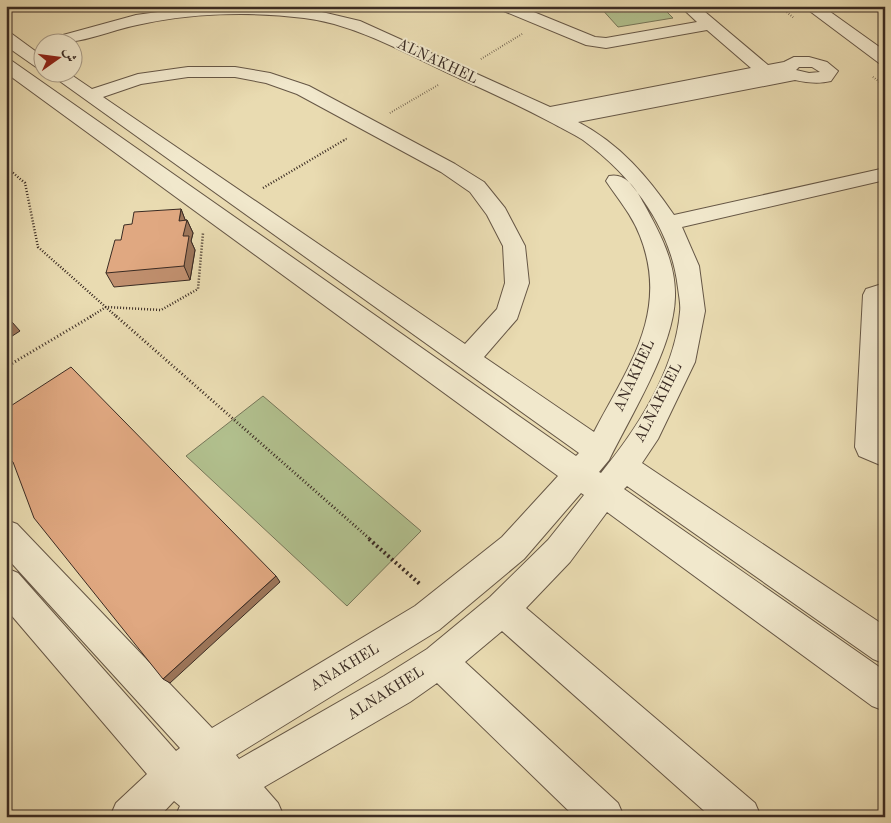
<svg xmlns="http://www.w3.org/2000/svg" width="891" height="823" font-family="'Old Standard TT',Amiri,serif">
	<rect width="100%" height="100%" fill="#e9dbb1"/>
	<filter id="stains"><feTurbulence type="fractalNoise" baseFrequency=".004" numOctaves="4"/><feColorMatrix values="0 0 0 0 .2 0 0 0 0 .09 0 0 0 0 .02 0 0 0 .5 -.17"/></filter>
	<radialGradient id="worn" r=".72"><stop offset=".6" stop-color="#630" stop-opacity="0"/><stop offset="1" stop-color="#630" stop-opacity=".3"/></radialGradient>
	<path fill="#b2c18f" stroke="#767659" d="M 599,6 L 661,6 L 673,18 L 618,27 Z
		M 263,396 L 421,531 L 347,606 L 186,456 Z"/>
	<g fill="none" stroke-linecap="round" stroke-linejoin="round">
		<g stroke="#665746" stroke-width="2">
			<path id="minor" d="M 268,6 L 305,8 L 360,21 L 550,107 L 751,68 L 707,30 L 606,48 L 586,45 L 499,9 L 497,6 L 519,6 L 595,37 L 606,38 L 697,22 L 680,6 L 698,6 L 768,65 L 784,62 L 794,57 L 809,57 L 827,62 L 838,71 L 831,81 C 819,84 808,83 795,80 L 578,122 C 620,144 648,177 674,215 L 885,168 L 885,180 L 682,227 L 699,266 L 705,311 L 695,362 L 658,439 L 642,463 L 885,626 L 885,664 L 873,659 L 627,486 L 624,489 L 885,671 L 885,711 L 872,706 L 607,512 L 570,562 L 526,608 L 755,803 L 761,817 L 711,817 L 502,631 L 465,662 L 618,803 L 624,817 L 575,817 L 437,683 L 410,702 L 264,787 L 278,803 L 284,817 L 238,817 L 237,815 L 238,817 L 175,817 L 180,806 L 174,801 L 159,817 L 110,817 L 116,803 L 147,774 L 6,609 L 6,568 L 18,573 L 176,751 L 180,748 L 6,557 L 6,520 L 17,524 L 212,728 L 415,606 L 502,537 L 558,476 L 6,73 L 6,60 L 12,61 L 576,456 L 579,453 L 47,72 L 67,72 L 92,89 L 138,74 L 188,67 L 235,67 L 270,73 L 309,86 L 455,164 L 484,182 L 505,208 L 525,246 L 529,283 L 517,319 L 484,357 L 594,432 C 628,367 670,312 640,236 C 632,215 618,199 606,181 L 609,176 C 626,172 637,190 644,204 C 660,233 676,263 675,297 C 674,347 631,415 609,460 L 599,472 L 601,473 C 637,429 675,370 680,312 C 681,305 679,296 678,288 C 671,227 632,176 583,140 C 574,134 563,129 554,124 C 524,108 494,94 463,80 C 414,58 357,24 304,18 C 250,11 190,13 137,25 C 107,31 81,45 50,42 L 52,38 L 136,15 L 194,7 ZM 799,67 L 812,67 L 820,72 L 809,73 L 796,70 ZM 188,77 L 235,77 L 266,83 L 297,94 L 441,172 L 470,192 L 487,215 L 503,246 L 505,283 L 497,309 L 465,344 L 103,97 L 141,84 ZM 581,493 L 584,495 L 548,540 L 490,597 L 427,649 L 384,676 L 239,759 L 236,755 L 439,630 L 524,559 Z
				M 803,6 L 822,6 L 885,51 L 885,64 L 879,63 Z
				M 6,33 L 12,34 L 42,56 L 42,68 L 36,67 L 6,46 Z
				M 885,283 L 885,467 L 859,456 L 855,447 L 863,295 L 866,289 Z"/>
		</g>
		<path stroke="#3a2b23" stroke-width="2" stroke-dasharray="0.5 2" stroke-linecap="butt" d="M 779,6 L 794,18
			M 481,59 L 522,34
			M 873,77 L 885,86
			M 390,113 L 438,85
			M 344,140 L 348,138"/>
		<path stroke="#3a2b23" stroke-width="2.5" stroke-dasharray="1 2" stroke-linecap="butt" d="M 6,167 L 25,183 L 38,247 L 117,317
			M 263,188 L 346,139
			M 90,317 L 106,307 L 161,310 L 198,289 L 203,233"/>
		<path stroke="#3a2b23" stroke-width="3" stroke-dasharray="1 2.5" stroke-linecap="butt" d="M 116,316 L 371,540
			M 6,367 L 92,316"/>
		<path stroke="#3a2b23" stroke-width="4" stroke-dasharray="2 3" stroke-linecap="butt" d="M 369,539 L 421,585"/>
		<use href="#minor" fill="#f1e8cc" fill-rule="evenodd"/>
	</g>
	<path fill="#c1906f" stroke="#3a2b23" d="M 181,209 L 185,220 L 187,220 L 193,233 L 191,241 L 195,250 L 190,280 L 114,287 L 106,273 L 132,224 Z"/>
	<path fill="#9d765a" stroke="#3a2b23" d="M 181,209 L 186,222 L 187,220 L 193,233 L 191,241 L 195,250 L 190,280 L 184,266 L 179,221 Z
		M 12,322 L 20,331 L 6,340 L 6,326 Z
		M 276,576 L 280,582 L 170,683 L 163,679 Z"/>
	<path fill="#e0a881" stroke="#3a2b23" d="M 181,209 L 179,221 L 187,220 L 183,236 L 189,236 L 184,266 L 106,273 L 115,240 L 121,240 L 124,225 L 132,224 L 134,212 Z
		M 6,316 L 12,322 L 6,326 Z
		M 71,367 L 276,576 L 163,679 L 34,518 L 13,462 L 6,457 L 6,409 Z"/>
	<g text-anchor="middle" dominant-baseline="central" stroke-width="4" stroke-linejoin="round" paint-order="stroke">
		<g font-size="15" fill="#3a2b23" stroke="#f1e8cc">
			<text transform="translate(437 62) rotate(25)">ALNAKHEL</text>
			<text transform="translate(635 376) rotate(-65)">ANAKHEL</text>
			<text transform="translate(659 403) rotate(-63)">ALNAKHEL</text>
			<text transform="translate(345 668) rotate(-31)">ANAKHEL</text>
			<text transform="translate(386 694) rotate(-32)">ALNAKHEL</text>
		</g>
	</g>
	<rect width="891" height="823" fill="none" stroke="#e9dbb1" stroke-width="25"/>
	<rect x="8" y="8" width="876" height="808" fill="none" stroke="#3a2b23" stroke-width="2.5"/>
	<rect x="12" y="12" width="866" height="798" fill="none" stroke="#3a2b23"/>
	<g transform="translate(58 58) rotate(76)"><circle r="24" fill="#f1e8cc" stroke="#a89c88"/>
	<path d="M0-4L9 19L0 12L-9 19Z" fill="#8f2418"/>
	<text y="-8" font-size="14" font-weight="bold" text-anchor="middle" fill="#3a2b23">ش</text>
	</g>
	<rect width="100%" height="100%" filter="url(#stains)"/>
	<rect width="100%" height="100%" fill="url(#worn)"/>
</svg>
